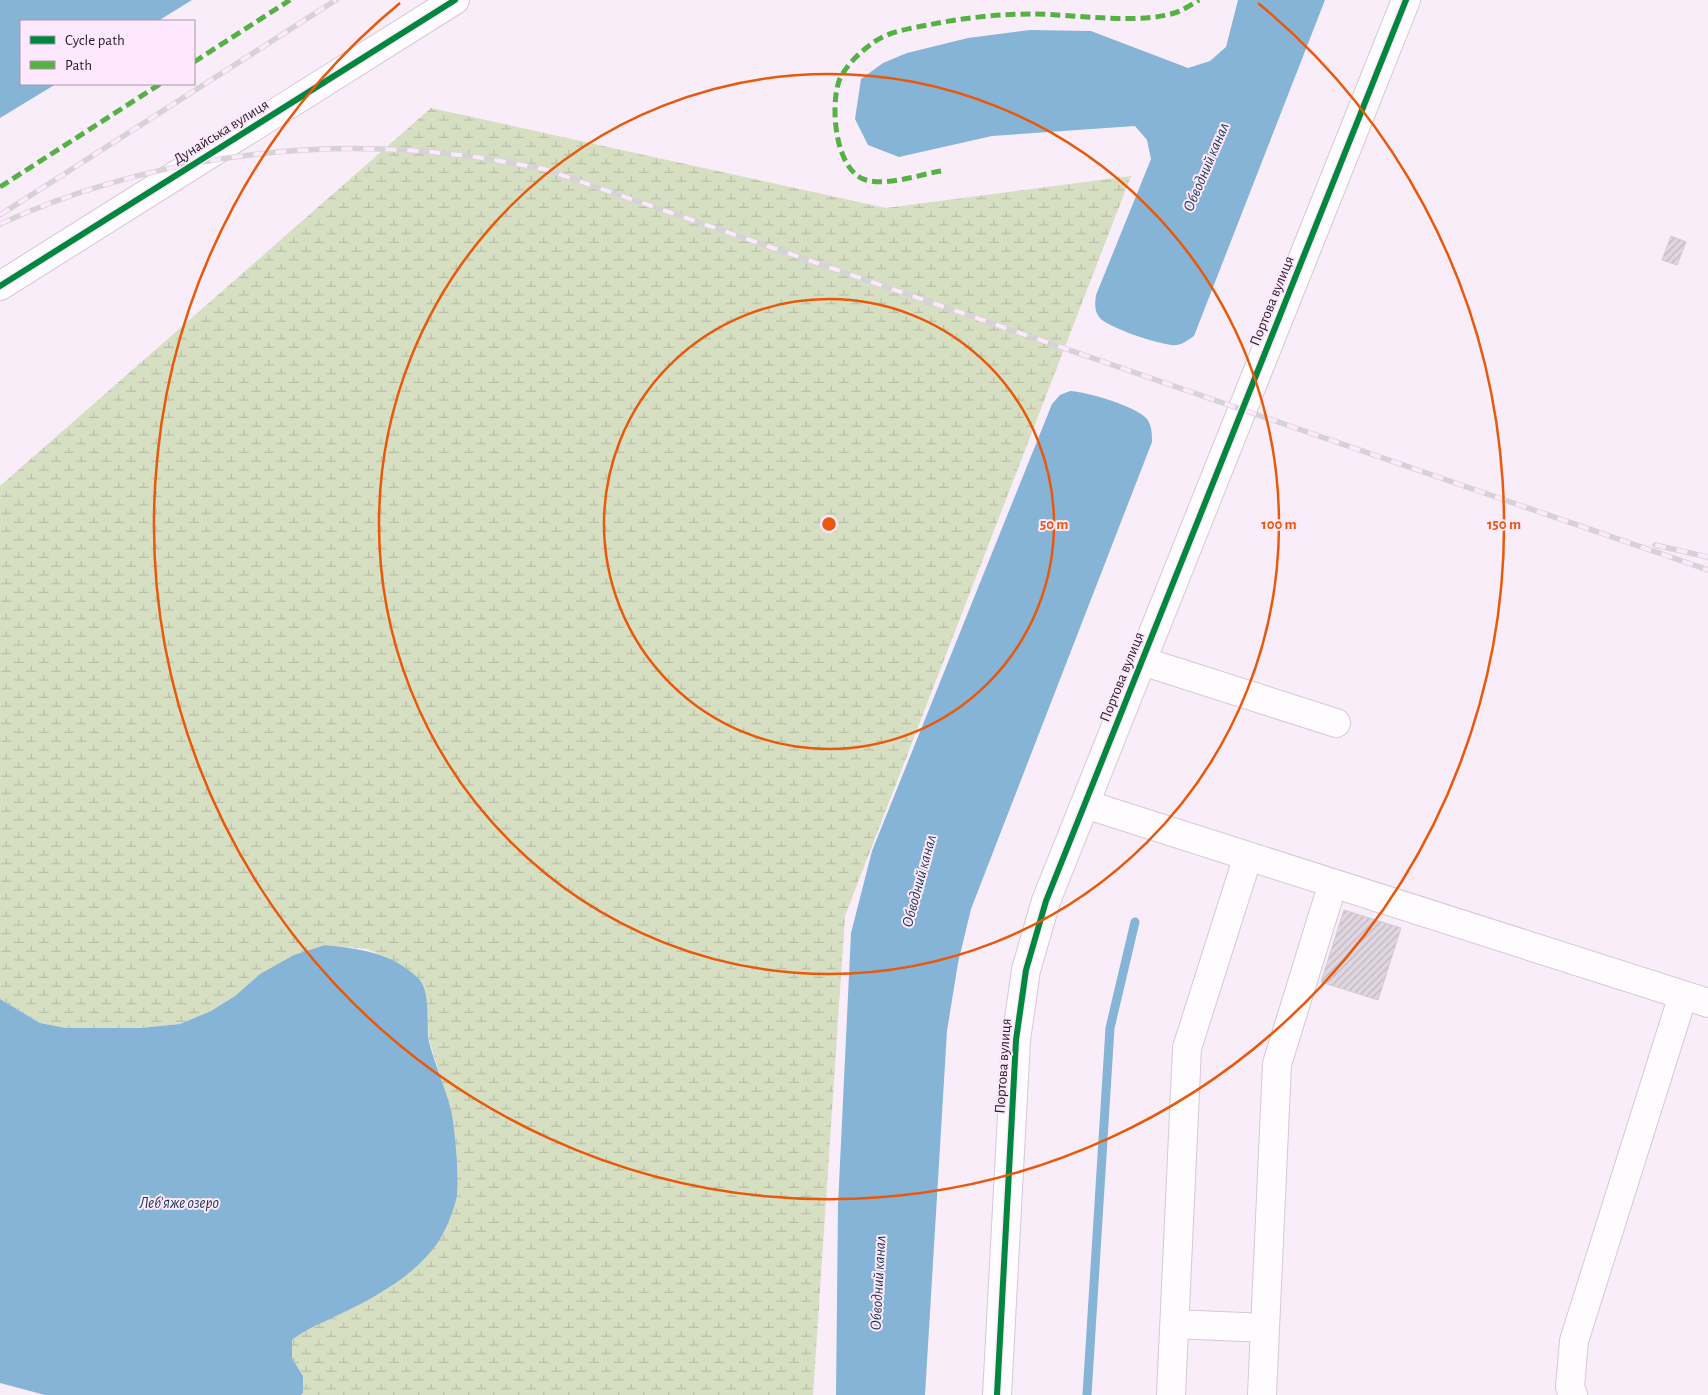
<svg xmlns="http://www.w3.org/2000/svg" width="1708" height="1395" font-family="'Alegreya Sans',sans-serif">
	<defs>
		<pattern id="wetland-marsh" width="20" height="14" patternUnits="userSpaceOnUse" patternTransform="scale(1.25)"><rect width="20" height="14" fill="#d7dfc2"/><path d="M1 5h8M5 5V1M11 12h8M15 12V8" fill="none" stroke="#b8bfa7"/></pattern>
		<pattern id="building-hatch" width="6" height="6" patternUnits="userSpaceOnUse" patternTransform="scale(1.25)"><rect width="6" height="6" fill="#e0d6e0"/><path d="M-1 1l2-2M0 6l6-6M5 7l2-2" fill="none" stroke="#c0b7c0"/></pattern>
	</defs>
	<rect width="100%" height="100%" fill="#f9edf9"/>
	<path fill="url(#wetland-marsh)" d="M 431,108 L 886,208 L 1131,176 L 845,916 L 813,1395 L 301,1395 L 303,1393 L 303,1376 L 292,1358 L 292,1340 L 310,1326 L 338,1315 L 389,1288 L 418,1264 L 440,1239 L 451,1111 L 429,1040 L 427,1007 L 398,963 L 367,949 L 325,945 L 260,974 L 235,996 L 211,1011 L 180,1024 L 140,1028 L 66,1028 L 40,1023 L 0,999 L 0,486 Z"/>
	<path fill="#86b4d7" d="M 0,0 L 192,0 L 158,21 L 21,21 L 21,84 L 56,84 L 0,118 Z
		M 1238,0 L 1325,0 L 1194,336 C 1188,340 1183,344 1177,345 C 1164,347 1106,327 1099,317 C 1094,310 1095,303 1096,295 L 1151,159 L 1147,140 L 1135,126 L 992,136 L 899,157 L 868,145 L 855,119 L 861,79 L 883,63 L 907,53 L 968,38 L 1030,30 L 1091,31 L 1188,68 L 1210,61 L 1226,47 Z
		M 1070,391 C 1087,392 1136,406 1147,419 C 1152,426 1152,434 1152,442 L 971,909 L 958,963 L 947,1031 L 925,1395 L 836,1395 L 838,1205 L 851,933 L 872,851 L 1052,404 L 1060,395 Z
		M 325,945 C 361,949 391,952 419,979 C 431,992 426,1025 429,1042 C 435,1065 445,1087 451,1110 C 455,1128 460,1184 456,1200 C 453,1212 446,1229 440,1239 C 418,1274 375,1298 338,1315 C 320,1324 309,1327 292,1340 L 292,1358 L 303,1376 L 303,1393 L 301,1395 L 0,1395 L 0,999 L 40,1023 L 66,1028 L 140,1028 L 180,1024 L 211,1011 L 235,996 L 260,974 L 294,955 Z"/>
	<path fill="#f9edf9" d="M 0,1383 L 45,1395 L 0,1395 Z"/>
	<g fill="none" stroke-linecap="round" stroke-linejoin="round">
		<path stroke="#86b4d7" stroke-width="9" d="M 1087,1395 L 1110,1028 L 1135,922"/>
	</g>
	<path fill="url(#building-hatch)" stroke="#d4c9d4" d="M 1671,236 L 1686,242 L 1677,265 L 1662,260 Z
		M 1344,910 L 1401,928 L 1378,1000 L 1321,982 Z"/>
	<g fill="none" stroke-linecap="round" stroke-linejoin="round">
		<g stroke="#d4c9d4" stroke-width="30">
			<path id="minor" d="M 0,286 L 455,0
				M 1142,661 L 1336,723
				M 1085,804 L 1708,1003
				M 1175,1324 L 1265,1328
				M 997,1395 L 1016,1040 L 1026,970 L 1046,901 L 1406,0
				M 1171,1395 L 1187,1048 L 1248,856
				M 1262,1395 L 1277,1064 L 1333,883
				M 1573,1395 L 1570,1387 L 1574,1341 L 1683,995"/>
		</g>
		<use href="#minor" stroke="#fefcfe" stroke-width="28"/>
		<g stroke="#d6d3d6" stroke-width="5.5">
			<path id="rail" d="M 0,215 L 336,0
				M 0,224 C 140,160 306,136 459,155 C 487,158 516,164 544,169 L 1708,570
				M 1655,545 L 1708,557"/>
		</g>
		<use href="#rail" stroke="#fee8fd" stroke-width="4" stroke-dasharray="11" stroke-linecap="butt"/>
		<path stroke="#56b145" stroke-width="5" stroke-dasharray="10 5" stroke-linecap="butt" d="M 194,62 L 290,0
			M 941,171 C 918,175 888,186 866,180 C 835,171 830,107 839,81 C 845,66 861,51 874,42 C 888,32 911,28 928,25 C 962,18 998,14 1033,14 C 1073,14 1144,26 1180,11 C 1186,8 1193,4 1199,0
			M 0,187 L 160,84"/>
		<g stroke="#fee8fd" stroke-width="9">
			<path id="cycleway" d="M 0,286 L 455,0
				M 997,1395 L 1016,1040 L 1026,970 L 1046,901 L 1406,0"/>
		</g>
		<use href="#cycleway" stroke="#00873e" stroke-width="6"/>
	</g>
	<g fill="none" stroke="#e8590c" stroke-width="2.5">
		<circle cx="829" cy="524" r="225"/>
		<circle cx="829" cy="524" r="450"/>
		<path d="M1258 3A675 675 0 1 1 400 3"/>
	</g>
	<g text-anchor="middle" dominant-baseline="central" stroke-width="4" stroke-linejoin="round" paint-order="stroke">
		<g font-size="15" fill="#261c26" stroke="#fee8fd">
			<text transform="translate(221 132) rotate(-32)">Дунайська вулиця</text>
			<text transform="translate(1272 301) rotate(-68)">Портова вулиця</text>
			<text transform="translate(1122 677) rotate(-68)">Портова вулиця</text>
			<text transform="translate(1003 1066) rotate(-86)">Портова вулиця</text>
		</g>
		<g font-size="16" font-style="italic" fill="#18384c" stroke="#fee8fd">
			<text transform="translate(1206 167) rotate(-67)">Обводний канал</text>
			<text transform="translate(919 881) rotate(-75)">Обводний канал</text>
			<text x="179" y="1203">Леб’яже озеро</text>
			<text transform="translate(878 1283) rotate(-87)">Обводний канал</text>
		</g>
	</g>
	<circle cx="829" cy="524" r="8" fill="#e8590c" stroke="#fee8fd" stroke-width="2.5"/>
	<g font-size="15" text-anchor="middle" font-weight="bold" fill="#e8590c" stroke="#fee8fd" stroke-width="4" stroke-linejoin="round" paint-order="stroke">
		<text x="1054" y="529">50 m</text>
		<text x="1279" y="529">100 m</text>
		<text x="1504" y="529">150 m</text>
	</g>
	<rect x="20" y="20" width="175" height="65" fill="#fee8fd" stroke="#a896a7"/>
	<rect x="30" y="36" width="25" height="8" fill="#00873e" stroke="#a896a7"/>
	<text x="65" y="45" font-size="15" fill="#261c26">Cycle path</text>
	<rect x="30" y="61" width="25" height="8" fill="#56b145" stroke="#a896a7"/>
	<text x="65" y="70" font-size="15" fill="#261c26">Path</text>
</svg>
